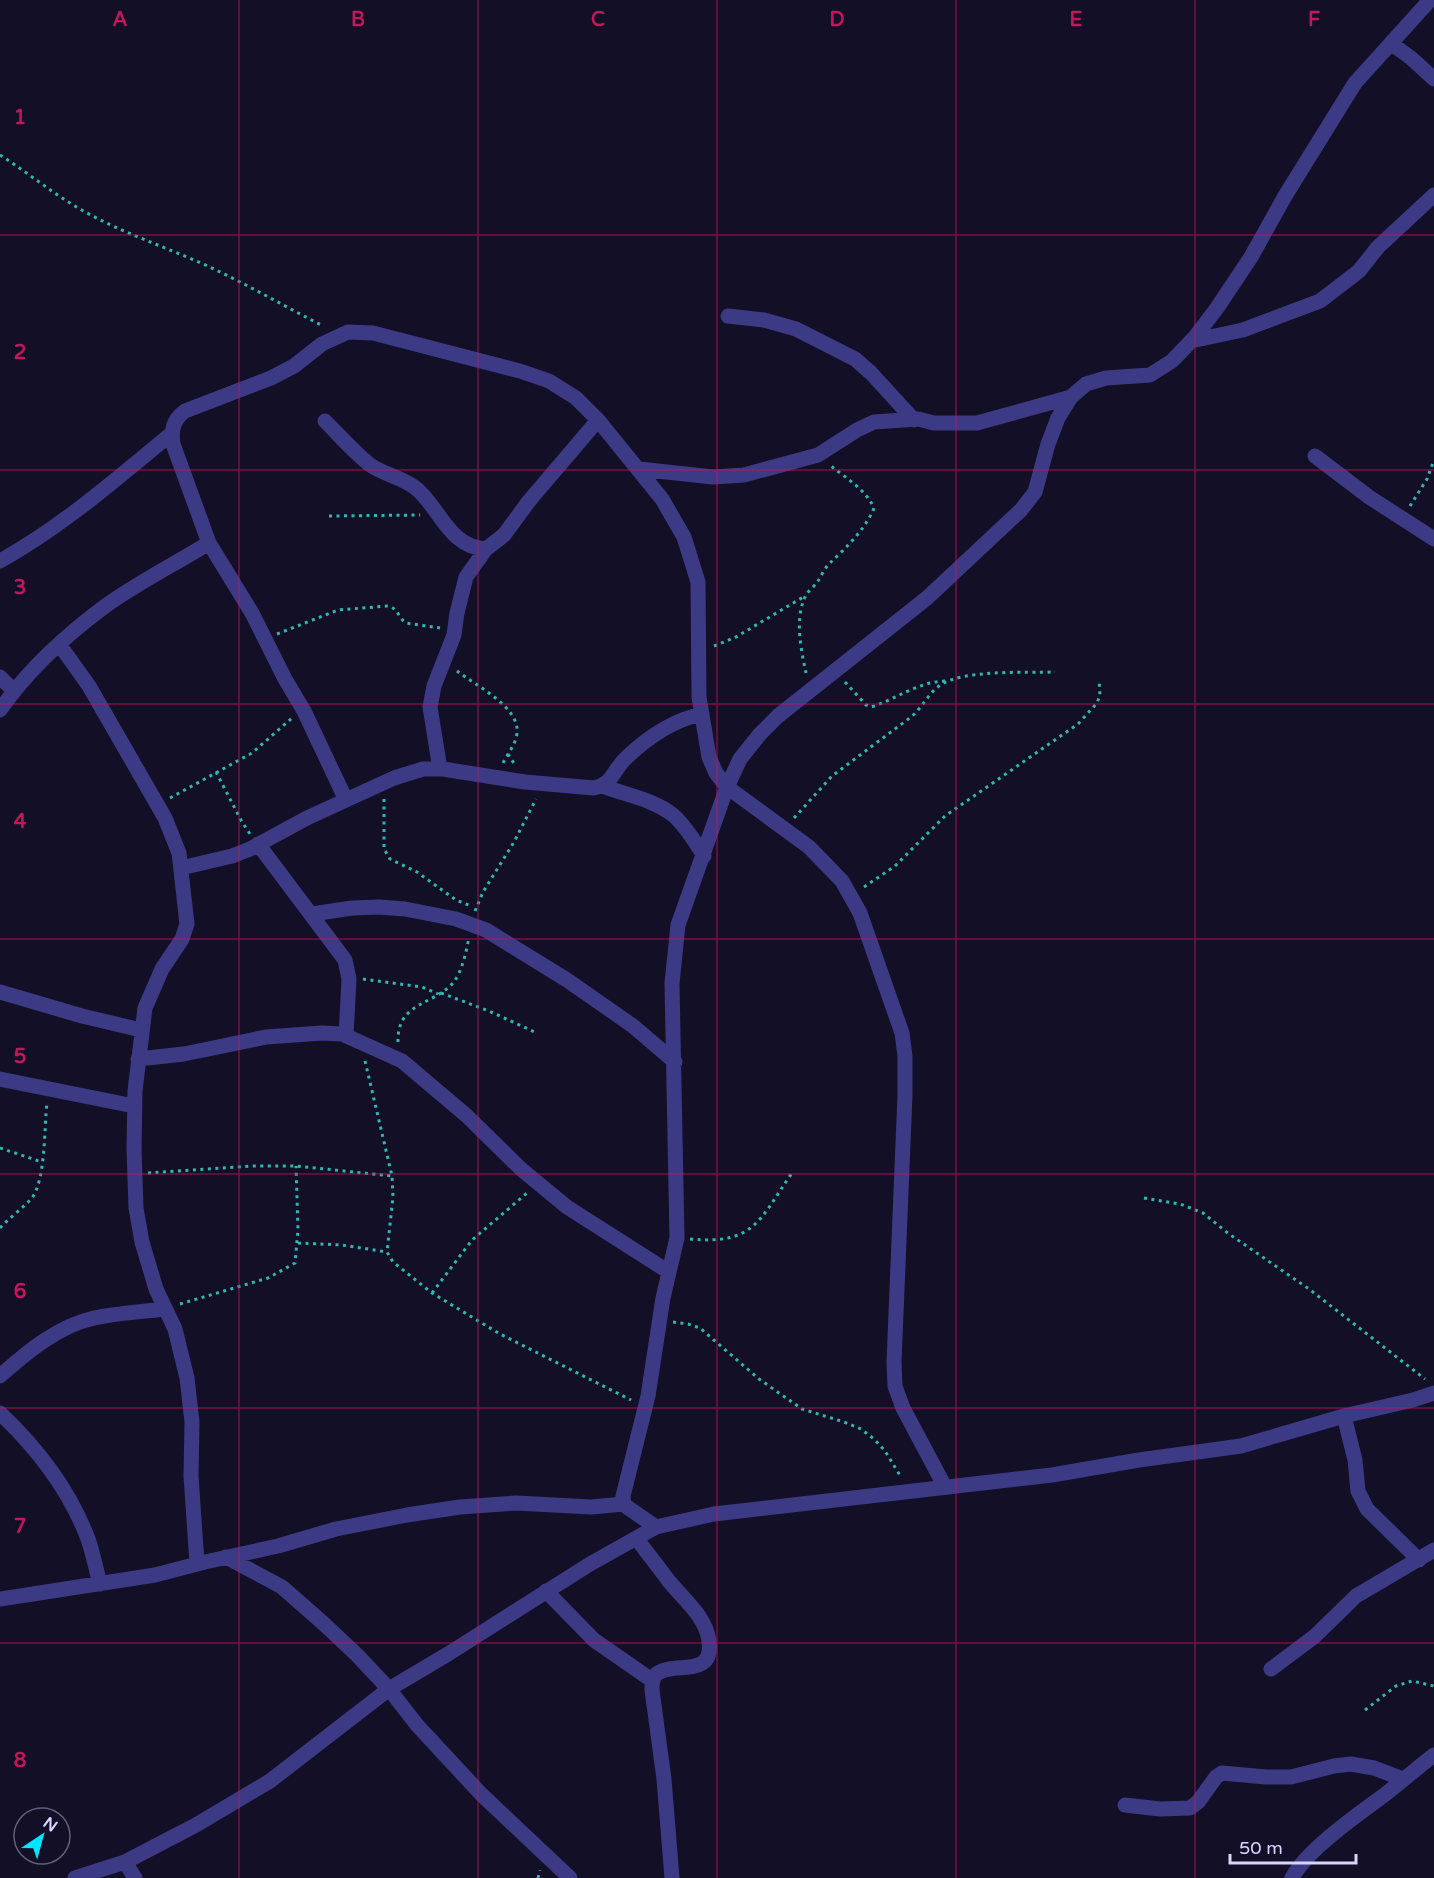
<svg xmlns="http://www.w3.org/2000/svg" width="1434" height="1878" font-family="'Varela Round',sans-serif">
	<rect width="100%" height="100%" fill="#130f26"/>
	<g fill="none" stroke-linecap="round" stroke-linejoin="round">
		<path stroke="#2fb8b0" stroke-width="3" stroke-dasharray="3 4.5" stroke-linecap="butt" d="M 0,155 C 27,172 52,193 80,209 C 118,231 160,245 201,263 C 243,282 282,305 323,326
			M 1410,506 L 1427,479 L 1434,460
			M 329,516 L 420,515
			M 277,634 L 338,610 L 387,606 C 398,607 398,618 406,623 L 440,628
			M 714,646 L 736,637 L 805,596
			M 457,671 C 475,685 520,707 517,733 C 516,744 508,753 503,763
			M 806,673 C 801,649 794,618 806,595 C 809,590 815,586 818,581 C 822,575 825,567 831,562 C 847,547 866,528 874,508 C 866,490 846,478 831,466
			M 845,682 L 866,705 L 871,707 C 897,699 917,682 945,681
			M 508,754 L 515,765
			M 216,772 L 242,822 L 250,834
			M 170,798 L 252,753 L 292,718
			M 384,799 L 384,849 L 390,859 L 417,872 L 456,900 L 471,906
			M 794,818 L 832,776 L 911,717 C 922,708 928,694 939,686 C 962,669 1026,673 1055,672
			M 864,887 L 895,866 L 945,816 L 1078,724 L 1097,703 L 1100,695 L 1099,680
			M 475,911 L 483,892 L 514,842 L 536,799
			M 363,979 L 422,987 L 438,994
			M 441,993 L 489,1011 L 537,1033
			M 398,1042 C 397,1002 432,1006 453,983 C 462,972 466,952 469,938
			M 365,1061 L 392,1176 L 393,1197 L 387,1252 L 393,1262 L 432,1293 L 500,1334 L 631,1400
			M 0,1148 L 42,1162
			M 148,1173 L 253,1166 L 296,1166 L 392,1176
			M 1144,1198 L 1180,1204 L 1203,1213 L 1229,1234 L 1309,1289 L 1425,1379
			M 0,1228 C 10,1217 22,1209 31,1199 C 46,1182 44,1126 47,1103
			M 690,1239 C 755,1245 759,1220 792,1173
			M 298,1243 L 342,1245 L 387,1252
			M 432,1293 L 472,1240 L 527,1193
			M 180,1304 L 268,1278 L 295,1263 L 298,1230 L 296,1166
			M 673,1322 L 688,1324 L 700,1328 L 759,1379 L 802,1409 L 844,1422 L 861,1429 L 874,1439 L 885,1451 L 901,1477
			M 1365,1710 L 1396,1686 L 1412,1681 L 1434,1686
			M 538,1878 L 540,1870"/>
		<path stroke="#3d3a85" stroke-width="15" d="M 1392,44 L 1411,58 L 1434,79
			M 728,316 L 764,320 L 796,329 L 855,359 L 871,373 L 914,420
			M 1191,341 L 1243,330 L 1320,301 L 1359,271 L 1378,247 L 1434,195
			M 325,421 C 339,435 353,451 369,464 C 383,475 404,477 418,490 C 441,511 450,547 486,549 L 504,535 L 529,501 L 598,420
			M 1315,456 L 1369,497 L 1434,539
			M 639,469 L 713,477 L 744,475 L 818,455 L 857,430 L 874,422 L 918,419 L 934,423 L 977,423 L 1071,397
			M 0,561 C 63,526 116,479 171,434
			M 59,644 L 89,686 L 165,818 L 179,853 L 187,924 L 182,939 L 162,969 L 145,1008 L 135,1091 L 134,1149 L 136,1208 L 142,1242 L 156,1289 L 175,1329 L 187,1378 L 192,1422 L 191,1476 L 197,1563
			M 0,677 L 14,691
			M 0,710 C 28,670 65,636 104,607 C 137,583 175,564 209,543
			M 440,769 L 430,707 L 434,686 L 454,635 L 457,613 L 466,577 L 486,549
			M 603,786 C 625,795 653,799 673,815 C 685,825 696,843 704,856
			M 346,800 L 304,711 L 285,679 L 252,613 L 209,543 L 173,444 C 171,430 173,420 185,411 L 271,378 L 294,366 L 322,344 L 348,332 L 373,333 L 520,371 L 549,381 L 576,398 L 598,420 L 662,499 L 684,537 L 698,582 L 699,697 L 709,757 L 716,773 L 727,787 L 809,847 L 842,881 L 860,913 L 902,1033 L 905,1056 L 905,1095 L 894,1362 L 895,1386 L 903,1408 L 945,1487
			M 258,844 L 345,960 L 349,979 L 346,1036
			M 181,868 L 232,856 L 250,849 L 307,818 L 394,778 L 423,769 L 443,769 L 525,782 L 594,788 C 613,784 613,770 626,758 C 648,737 673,720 702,714
			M 312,914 L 352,908 L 379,907 L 405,909 L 456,919 L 486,930 L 567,980 L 633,1026 L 675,1062
			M 0,992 L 82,1016 L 141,1030
			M 138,1059 L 184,1054 L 266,1037 L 322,1033 L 342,1034 L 402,1061 L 467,1116 L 521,1169 L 567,1207 L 669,1272
			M 0,1079 L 134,1106
			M 0,1376 C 27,1352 58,1326 94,1318 C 117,1313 141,1312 164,1309
			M 0,1413 C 37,1448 70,1491 88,1539 C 93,1553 96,1569 100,1584
			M 1344,1416 L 1355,1460 L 1358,1491 L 1367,1509 L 1419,1560
			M 656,1527 L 627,1507 L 624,1504 L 623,1496 L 648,1396 L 663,1298 L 677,1238 L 672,983 L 678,925 L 727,787 L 740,759 L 760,734 L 778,716 L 927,598 L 1021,510 L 1035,492 L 1048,444 L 1058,418 L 1071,397 L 1086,384 L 1106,378 L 1150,375 L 1172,361 L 1195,337 L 1217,308 L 1251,257 L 1285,196 L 1355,83 L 1430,0
			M 637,1539 C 647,1553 658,1566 668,1580 C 683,1599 706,1616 709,1641 C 714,1679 675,1661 658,1673 C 652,1676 652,1684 652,1690 L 664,1779 L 672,1878
			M 226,1557 L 282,1587 L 323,1623 L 357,1655 L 389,1689 L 417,1725 L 481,1794 L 570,1878
			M 546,1591 L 594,1640 L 653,1681
			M 0,1599 L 155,1575 L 205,1562 L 278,1546 L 336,1529 L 407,1515 L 460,1507 L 516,1503 L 591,1507 L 624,1504
			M 1271,1669 L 1315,1636 L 1356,1596 L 1434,1550
			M 1125,1805 L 1160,1809 L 1190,1808 L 1198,1802 L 1216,1777 L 1222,1773 L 1266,1777 L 1291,1777 L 1334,1766 L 1351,1764 L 1374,1768 L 1403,1779
			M 125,1862 L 135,1878
			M 1292,1878 C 1307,1850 1357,1815 1383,1796 C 1400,1783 1417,1768 1434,1755"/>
		<path stroke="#3d3a85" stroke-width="15" d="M 75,1878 L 125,1862 L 196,1825 L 270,1781 L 389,1689 L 448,1654 L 590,1564 L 656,1527 L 714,1514 L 1052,1475 L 1139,1460 L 1241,1446 L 1344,1416 L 1413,1400 L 1434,1393"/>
	</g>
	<path fill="none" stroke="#c2185b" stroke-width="1.5" stroke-opacity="0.55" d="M 239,0 L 239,1878M 478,0 L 478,1878M 717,0 L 717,1878M 956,0 L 956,1878M 1195,0 L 1195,1878M 0,235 L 1434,235M 0,470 L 1434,470M 0,704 L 1434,704M 0,939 L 1434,939M 0,1174 L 1434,1174M 0,1408 L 1434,1408M 0,1643 L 1434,1643"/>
	<g font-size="20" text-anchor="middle" font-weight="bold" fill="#c2185b" stroke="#130f26" stroke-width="6" stroke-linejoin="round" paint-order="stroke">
		<text x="120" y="26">A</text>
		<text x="358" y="26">B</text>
		<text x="598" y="26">C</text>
		<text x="837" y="26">D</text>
		<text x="1076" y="26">E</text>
		<text x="1314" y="26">F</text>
		<text x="20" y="124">1</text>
		<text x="20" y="359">2</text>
		<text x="20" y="594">3</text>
		<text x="20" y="828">4</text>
		<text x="20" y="1063">5</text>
		<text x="20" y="1298">6</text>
		<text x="20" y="1533">7</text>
		<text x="20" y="1767">8</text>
	</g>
	<g transform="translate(42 1836) rotate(36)"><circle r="28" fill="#130f26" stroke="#625e7d" stroke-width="1.5"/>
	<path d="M0-4.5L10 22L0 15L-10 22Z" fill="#00e5ff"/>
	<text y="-9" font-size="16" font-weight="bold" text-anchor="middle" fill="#d9d4ff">N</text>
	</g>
	<path d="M1230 1854v9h126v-9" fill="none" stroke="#d9d4ff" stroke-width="3"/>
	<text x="1239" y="1854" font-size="18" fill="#d9d4ff" stroke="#130f26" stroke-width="4.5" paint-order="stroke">50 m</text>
</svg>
